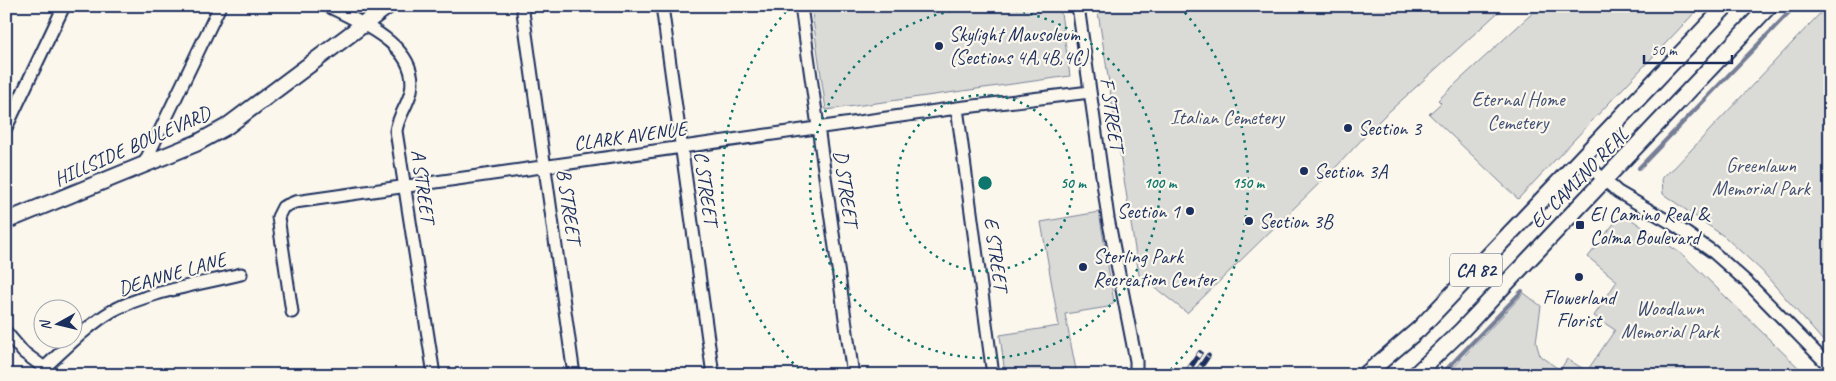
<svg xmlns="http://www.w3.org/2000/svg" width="1836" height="381" font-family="Caveat,sans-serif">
	<rect width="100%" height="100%" fill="#fbf7ec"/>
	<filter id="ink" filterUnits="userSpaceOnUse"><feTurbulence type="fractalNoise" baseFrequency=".02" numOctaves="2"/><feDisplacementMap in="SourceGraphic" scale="10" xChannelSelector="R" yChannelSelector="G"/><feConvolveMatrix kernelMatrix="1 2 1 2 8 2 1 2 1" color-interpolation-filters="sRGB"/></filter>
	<g filter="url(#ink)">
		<path fill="#dadad7" stroke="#7a849a" d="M 811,6 L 1060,6 L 1070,76 L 826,110 Z
			M 1097,6 L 1505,6 L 1382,118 L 1337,166 L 1187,313 L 1139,275 Z
			M 1540,6 L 1701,6 L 1518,199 L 1429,114 L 1441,103 L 1438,100 Z
			M 1827,6 L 1830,6 L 1830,349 L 1762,271 L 1725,237 L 1663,194 L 1662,177 L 1674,168 Z
			M 1099,212 L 1114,302 L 1108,307 L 1065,314 L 1077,375 L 1005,375 L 1000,335 L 1059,326 L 1041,222 Z
			M 1622,213 L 1683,255 L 1806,375 L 1446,375 L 1524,293 L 1541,306 L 1536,342 L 1540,356 L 1560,370 L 1567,359 L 1587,371 L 1615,330 L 1594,316 L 1617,281 L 1588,257 Z"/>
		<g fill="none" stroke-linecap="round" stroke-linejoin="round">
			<path stroke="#747e96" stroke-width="4" d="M 1639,168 L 1795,6
				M 1441,375 L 1522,291"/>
			<g stroke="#1b2f5e" stroke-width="15">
				<path id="minor" d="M 328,6 C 359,22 420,46 411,91 C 408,105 398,116 396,131 L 434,375
					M 662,6 L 713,375
					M 801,6 L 853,375
					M 1078,6 L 1108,218 L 1136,361 L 1136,375
					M 523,12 L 574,375
					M 957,108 L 993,375
					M 6,128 L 64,6
					M 1581,159 L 1618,192 L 1673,224 L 1713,252 L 1748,283 L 1830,367
					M 143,166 L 220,6
					M 292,312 L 278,217 L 283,207 L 295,202 L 957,108 L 1090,92
					M 6,332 L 23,352 L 54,375
					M 45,367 C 66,348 87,326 112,311 C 147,292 202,284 241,274"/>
			</g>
			<g stroke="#1b2f5e" stroke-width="19">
				<path id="major" d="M 6,221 L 197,143 L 226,127 L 388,6
					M 1365,375 L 1419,329 L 1726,6
					M 1415,375 L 1462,330 L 1769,6"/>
			</g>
			<use href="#minor" stroke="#fbf7ec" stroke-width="11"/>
			<use href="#major" stroke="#fbf7ec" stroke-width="15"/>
			<g stroke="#1b2f5e" stroke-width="5.5">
				<path id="rail" d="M 1185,375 L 1200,353
					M 1195,375 L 1208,356"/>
			</g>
			<use href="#rail" stroke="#fbf7ec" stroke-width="4" stroke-dasharray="11" stroke-linecap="butt"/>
		</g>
	</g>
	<g fill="none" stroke="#0f766e" stroke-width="2.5" stroke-dasharray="2.5 5">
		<circle cx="985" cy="183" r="88"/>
		<circle cx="985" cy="183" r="175"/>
		<path d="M804 374A263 263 0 0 1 790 7M1180 7A263 263 0 0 1 1166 374"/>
	</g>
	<g fill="#1b2f5e" stroke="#fbf7ec" stroke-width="2">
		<circle cx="939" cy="46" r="5"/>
		<circle cx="1348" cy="128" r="5"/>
		<circle cx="1304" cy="171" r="5"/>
		<circle cx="1190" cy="211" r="5"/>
		<circle cx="1249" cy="221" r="5"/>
		<rect x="1575" y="220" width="10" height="10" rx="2.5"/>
		<circle cx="1083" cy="267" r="5"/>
		<circle cx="1579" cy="277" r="5"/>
	</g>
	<g text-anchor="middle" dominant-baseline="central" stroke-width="4.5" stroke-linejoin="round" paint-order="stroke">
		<rect fill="#fbf7ec" stroke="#5e6b89" stroke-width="1" x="1450" y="253.5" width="52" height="33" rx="4"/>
		<g font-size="19" font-weight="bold" fill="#1b2f5e">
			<text x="1476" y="270">CA 82</text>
		</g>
		<g font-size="20" fill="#1b2f5e" stroke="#fbf7ec" text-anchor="start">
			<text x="949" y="34">Skylight Mausoleum<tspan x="949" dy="23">(Sections 4A,4B,4C)</tspan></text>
			<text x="1358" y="128">Section 3</text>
			<text x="1314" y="171">Section 3A</text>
			<text x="1180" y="211" text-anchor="end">Section 1</text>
			<text x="1590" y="214">El Camino Real &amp;<tspan x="1590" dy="23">Colma Boulevard</tspan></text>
			<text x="1259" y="221">Section 3B</text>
			<text x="1093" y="256">Sterling Park<tspan x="1093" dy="23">Recreation Center</tspan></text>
			<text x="1579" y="297" text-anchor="middle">Flowerland<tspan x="1579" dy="23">Florist</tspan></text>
		</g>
		<g font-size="20" fill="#415176" stroke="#fbf7ec">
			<text x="1518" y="99">Eternal Home<tspan x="1518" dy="23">Cemetery</tspan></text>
			<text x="1227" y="117">Italian Cemetery</text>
			<text x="1761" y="165">Greenlawn<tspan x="1761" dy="23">Memorial Park</tspan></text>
			<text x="1670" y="308">Woodlawn<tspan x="1670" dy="23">Memorial Park</tspan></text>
		</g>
		<g font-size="20" fill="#1b2f5e" stroke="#fbf7ec">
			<text transform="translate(1112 114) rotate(82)">F STREET</text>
			<text transform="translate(630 136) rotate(-8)">CLARK AVENUE</text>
			<text transform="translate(132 146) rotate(-24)">HILLSIDE BOULEVARD</text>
			<text transform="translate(1579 178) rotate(-46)">EL CAMINO REAL</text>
			<text transform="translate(423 186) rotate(82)">A STREET</text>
			<text transform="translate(706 188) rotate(82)">C STREET</text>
			<text transform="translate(846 188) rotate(82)">D STREET</text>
			<text transform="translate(569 206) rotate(82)">B STREET</text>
			<text transform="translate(996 254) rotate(82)">E STREET</text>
			<text transform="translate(172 274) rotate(-16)">DEANNE LANE</text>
		</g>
	</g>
	<circle cx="985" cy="183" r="8" fill="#0f766e" stroke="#fbf7ec" stroke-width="2.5"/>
	<g font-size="15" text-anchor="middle" font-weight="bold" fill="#0f766e" stroke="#fbf7ec" stroke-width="4.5" stroke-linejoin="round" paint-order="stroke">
		<text x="1073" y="188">50 m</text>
		<text x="1160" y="188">100 m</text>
		<text x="1248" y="188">150 m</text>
	</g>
	<rect width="1836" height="381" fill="none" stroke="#fbf7ec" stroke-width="25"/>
	<rect x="12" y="12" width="1811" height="356" fill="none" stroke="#1b2f5e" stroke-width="2" filter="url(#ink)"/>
	<g transform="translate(58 324) rotate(262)"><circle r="24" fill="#fbf7ec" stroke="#a1a7b3"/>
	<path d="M0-4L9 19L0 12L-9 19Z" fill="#1b2f5e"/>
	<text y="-8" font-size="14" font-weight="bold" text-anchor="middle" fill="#1b2f5e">N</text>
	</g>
	<path d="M1644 55v8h88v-8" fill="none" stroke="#1b2f5e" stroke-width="2.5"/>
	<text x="1651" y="55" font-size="15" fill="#1b2f5e" stroke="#fbf7ec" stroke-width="4" paint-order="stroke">50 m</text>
</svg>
